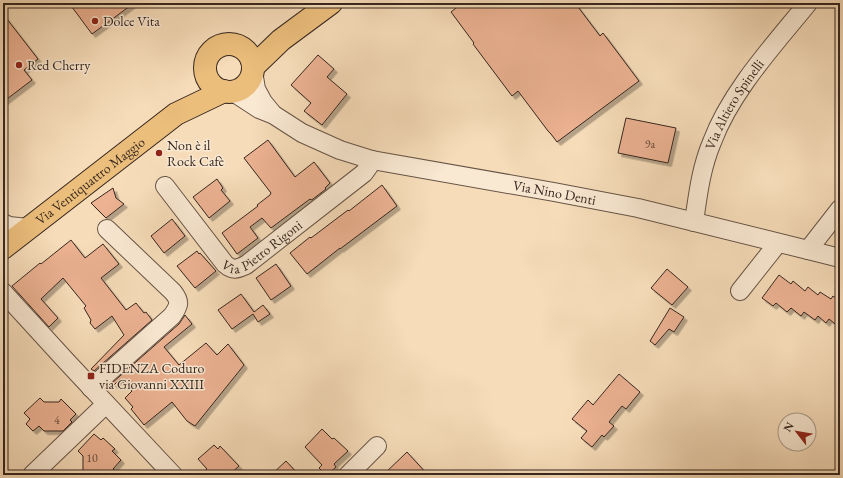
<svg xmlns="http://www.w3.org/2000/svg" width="843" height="478" font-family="'EB Garamond',serif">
	<defs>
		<filter id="shadow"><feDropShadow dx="3.5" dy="3.5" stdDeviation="0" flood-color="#0004"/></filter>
	</defs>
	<rect width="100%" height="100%" fill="#f6dcb9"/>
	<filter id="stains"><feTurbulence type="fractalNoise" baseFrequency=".005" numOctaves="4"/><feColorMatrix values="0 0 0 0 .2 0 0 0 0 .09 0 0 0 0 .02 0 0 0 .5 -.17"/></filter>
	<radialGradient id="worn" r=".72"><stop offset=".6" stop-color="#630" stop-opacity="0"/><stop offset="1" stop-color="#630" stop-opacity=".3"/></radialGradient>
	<path fill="#ecb292" stroke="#37271f" filter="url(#shadow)" d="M 69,3 L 134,3 L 92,34 Z
		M 462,3 L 575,3 L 600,36 L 603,33 L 639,81 L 557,142 L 551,134 L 548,131 L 518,91 L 512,96 L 473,44 L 474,43 L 451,12 Z
		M 3,14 L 38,59 L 24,70 L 32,80 L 3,102 Z
		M 318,55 L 334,69 L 327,77 L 347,94 L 322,125 L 304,111 L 311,103 L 291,85 Z
		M 626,118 L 676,128 L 668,163 L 618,153 Z
		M 268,140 L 295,177 L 314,162 L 330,183 L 325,188 L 326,189 L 313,199 L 311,200 L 310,199 L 271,228 L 262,218 L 250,227 L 258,238 L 237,254 L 222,233 L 258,206 L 257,205 L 270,195 L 271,193 L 244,158 Z
		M 217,179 L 223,188 L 221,190 L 230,201 L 209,218 L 193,197 Z
		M 382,185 L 397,206 L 340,249 L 340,248 L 307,274 L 290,253 L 310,237 L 311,238 L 348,210 L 349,211 Z
		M 113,188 L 116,198 L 124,204 L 106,218 L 91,203 Z
		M 172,219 L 185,236 L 164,253 L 151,236 Z
		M 71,240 L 85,258 L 103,244 L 119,264 L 101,278 L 126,310 L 136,303 L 144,313 L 146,312 L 152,320 L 94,371 L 91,369 L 124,335 L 112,316 L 95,329 L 90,323 L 91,320 L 84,308 L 86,306 L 63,278 L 41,299 L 58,318 L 49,327 L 12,286 L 40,263 L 41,264 Z
		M 197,251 L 199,254 L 200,253 L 216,271 L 195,288 L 177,266 Z
		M 276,264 L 291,286 L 271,300 L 256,278 Z
		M 667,269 L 688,287 L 672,305 L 651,288 Z
		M 779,275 L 791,284 L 793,281 L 805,291 L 808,287 L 818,295 L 820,292 L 831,299 L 833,296 L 840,301 L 840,328 L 829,319 L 826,323 L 818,316 L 815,320 L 804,312 L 801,316 L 791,308 L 787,312 L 776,303 L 773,306 L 762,298 Z
		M 241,294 L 254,312 L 263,305 L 270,314 L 258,322 L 253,314 L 232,329 L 218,310 Z
		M 670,308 L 684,317 L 674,332 L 669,329 L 655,345 L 650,341 Z
		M 185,315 L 192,324 L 164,347 L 179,365 L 206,343 L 217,355 L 228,344 L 244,365 L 195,426 L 187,421 L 172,402 L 144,425 L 131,409 L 133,407 L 125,398 L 132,391 L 120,379 L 114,385 L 112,383 L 179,324 Z
		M 619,374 L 640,392 L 626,409 L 622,406 L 609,422 L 614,426 L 604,437 L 602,435 L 592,447 L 581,438 L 587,431 L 572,419 L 588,400 L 593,405 Z
		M 40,398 L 44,402 L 59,402 L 61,399 L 76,414 L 70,420 L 72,422 L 63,431 L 44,431 L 39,426 L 33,431 L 26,424 L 30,419 L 24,413 Z
		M 322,429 L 332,439 L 334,438 L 348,451 L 334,464 L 336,467 L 327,475 L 326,475 L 319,468 L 322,465 L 305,447 Z
		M 94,434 L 101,440 L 103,438 L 115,449 L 112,451 L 121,460 L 113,469 L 120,475 L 83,475 L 83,456 L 78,451 Z
		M 214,445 L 218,449 L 220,446 L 239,466 L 229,475 L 200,475 L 207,469 L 198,459 Z
		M 407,452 L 428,475 L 383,475 Z
		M 286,461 L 299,475 L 271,475 Z"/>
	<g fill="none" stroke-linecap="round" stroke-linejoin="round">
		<g stroke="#675446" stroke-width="20">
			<g id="minor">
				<path d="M 253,71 L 256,89 L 263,102 L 272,113"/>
				<path id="s1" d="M 233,92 L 259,109 L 274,115 L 302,133 L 340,150 L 372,160 L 554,192 L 638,208 L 808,250 L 840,258"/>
				<path id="s2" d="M 165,186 L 225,264 C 233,271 237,269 246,265 L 364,173 L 369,166 L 372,160"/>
				<path id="s3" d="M 694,222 C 698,194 701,168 712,142 C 731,91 774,45 808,3"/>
				<path d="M 3,223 L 9,226 L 28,228"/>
				<path d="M 808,250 L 840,209"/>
				<path d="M 740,291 L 778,243"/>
				<path d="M 3,292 L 68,363 L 173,475"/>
				<path d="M 91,388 L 172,316 C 179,306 181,302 173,292 L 107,229"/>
				<path d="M 32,475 L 106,404"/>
				<path d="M 348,475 L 377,446"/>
			</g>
		</g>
		<g stroke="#37271f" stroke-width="24">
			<g id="major">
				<circle cx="229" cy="68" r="24"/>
				<path d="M 253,67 L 281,40 L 331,3"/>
				<path id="s4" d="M 3,248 L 176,114 L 224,91"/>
			</g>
		</g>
		<use href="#minor" stroke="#f9e8d2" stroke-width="18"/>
		<use href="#major" stroke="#ebbe7c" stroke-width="22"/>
	</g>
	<g fill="#8f2418" stroke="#f9e8d2" stroke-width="1.5">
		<circle cx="95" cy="21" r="4"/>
		<circle cx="19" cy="65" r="4"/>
		<circle cx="159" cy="153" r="4"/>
		<rect x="87" y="372" width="8" height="8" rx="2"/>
	</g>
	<g text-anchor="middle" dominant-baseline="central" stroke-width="3" stroke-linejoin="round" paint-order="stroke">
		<g font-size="12" fill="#644a3c">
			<text x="650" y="144">9a</text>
			<text x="57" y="420">4</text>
			<text x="92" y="458">10</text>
		</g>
		<g font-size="14" fill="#37271f" stroke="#f9e8d2" text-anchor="start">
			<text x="103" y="21">Dolce Vita</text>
			<text x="27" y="65">Red Cherry</text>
			<text x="167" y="145">Non è il<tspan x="167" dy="16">Rock Cafè</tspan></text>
			<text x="99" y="368">FIDENZA Coduro<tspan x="99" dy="16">via Giovanni XXIII</tspan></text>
		</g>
		<g font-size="14" fill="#37271f" stroke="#f9e8d2">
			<text stroke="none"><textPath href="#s3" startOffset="126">Via Altiero Spinelli</textPath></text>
			<text stroke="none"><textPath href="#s4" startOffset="110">Via Ventiquattro Maggio</textPath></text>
			<text stroke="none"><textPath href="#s1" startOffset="341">Via Nino Denti</textPath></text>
			<text stroke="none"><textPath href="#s2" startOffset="143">Via Pietro Rigoni</textPath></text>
		</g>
	</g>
	<rect width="843" height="478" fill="none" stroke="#f6dcb9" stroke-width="16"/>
	<rect x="4" y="4" width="835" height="470" fill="none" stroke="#37271f" stroke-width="2"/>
	<rect x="8" y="8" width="827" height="462" fill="none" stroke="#37271f"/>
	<g transform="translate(797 432) rotate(301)"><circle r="19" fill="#f9e8d2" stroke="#ab9b8a"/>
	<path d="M0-3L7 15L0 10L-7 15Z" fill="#8f2418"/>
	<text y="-6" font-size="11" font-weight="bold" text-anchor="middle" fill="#37271f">N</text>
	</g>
	<rect width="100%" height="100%" filter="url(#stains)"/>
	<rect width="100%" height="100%" fill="url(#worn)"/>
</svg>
